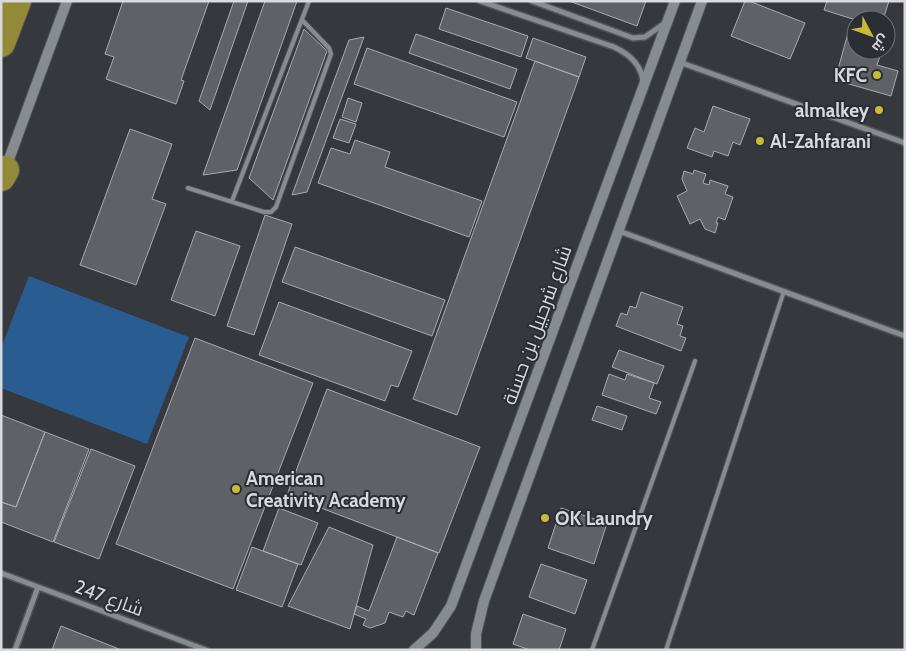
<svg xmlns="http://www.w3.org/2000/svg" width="906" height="651" font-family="Cabin,Cairo,sans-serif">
	<rect width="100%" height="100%" fill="#35383c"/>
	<path fill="#295d92" d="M 29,276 L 189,337 L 147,444 L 1,388 L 1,348 Z"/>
	<path fill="#5e6266" stroke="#a8acb1" d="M 123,1 L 209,1 L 181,80 L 184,81 L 176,104 L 106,79 L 114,57 L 105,54 Z
		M 234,1 L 248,1 L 210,110 L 199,101 Z
		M 265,1 L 297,1 L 237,170 L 203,175 Z
		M 569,1 L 646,1 L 637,26 Z
		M 745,1 L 749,1 L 805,23 L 790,59 L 731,36 Z
		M 827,1 L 889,1 L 883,20 L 856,20 L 824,10 Z
		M 446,8 L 528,36 L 521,57 L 439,29 Z
		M 304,29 L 327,51 L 273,200 L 249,178 Z
		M 848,33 L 856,35 L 856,50 L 882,50 L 877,65 L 898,71 L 891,96 L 835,80 Z
		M 416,34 L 517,69 L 510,89 L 409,53 Z
		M 364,37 L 307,192 L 292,195 L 349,40 Z
		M 533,38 L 586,57 L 579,77 L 526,58 Z
		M 367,48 L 517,102 L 504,137 L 354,84 Z
		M 535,61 L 579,77 L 457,415 L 413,399 Z
		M 348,98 L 362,103 L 356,122 L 342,117 Z
		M 713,106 L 750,119 L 740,145 L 733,142 L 728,156 L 714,151 L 712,157 L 687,148 L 695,128 L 704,132 Z
		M 340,119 L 356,124 L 349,143 L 333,138 Z
		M 130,129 L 172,144 L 152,199 L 166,204 L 136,285 L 80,265 Z
		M 355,140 L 390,152 L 385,167 L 482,201 L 469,237 L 318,183 L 331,148 L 350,154 Z
		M 694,170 L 706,174 L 703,183 L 709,185 L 710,180 L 728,186 L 725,194 L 733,197 L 725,220 L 718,217 L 716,223 L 718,223 L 715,233 L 705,229 L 700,219 L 690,224 L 677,196 L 687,191 L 682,179 L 684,171 L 693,174 Z
		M 265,215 L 292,224 L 254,335 L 227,326 Z
		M 196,231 L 240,246 L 215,316 L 171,300 Z
		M 295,247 L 445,300 L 432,336 L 282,282 Z
		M 641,292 L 683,307 L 677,324 L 683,326 L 680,336 L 686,338 L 681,351 L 616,326 L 621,313 L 627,315 L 630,306 L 636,308 Z
		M 279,302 L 412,351 L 398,387 L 391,385 L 385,401 L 259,355 Z
		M 195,338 L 313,383 L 233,589 L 116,544 Z
		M 619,350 L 664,366 L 657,384 L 612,367 Z
		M 609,374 L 625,380 L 627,374 L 654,383 L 649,398 L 661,402 L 656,414 L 602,395 Z
		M 327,389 L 480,447 L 439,553 L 287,495 Z
		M 597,406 L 627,416 L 622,430 L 592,420 Z
		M 1,415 L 45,432 L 16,507 L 1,502 Z
		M 45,432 L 89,449 L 53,542 L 1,522 L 1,502 L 16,507 Z
		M 91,449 L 135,466 L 99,559 L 54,542 Z
		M 279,508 L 318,523 L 301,565 L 263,551 Z
		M 561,508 L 607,523 L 594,564 L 548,548 Z
		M 329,527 L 373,545 L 350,629 L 288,606 Z
		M 397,537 L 438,553 L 414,615 L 406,611 L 403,617 L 389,612 L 385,623 L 370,628 L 363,625 L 366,619 L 354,614 L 357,606 L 369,611 Z
		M 252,547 L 298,564 L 282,607 L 236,590 Z
		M 541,564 L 587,580 L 575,614 L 529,597 Z
		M 523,614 L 566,629 L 559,650 L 530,650 L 513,644 Z
		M 61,626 L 119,649 L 119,650 L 52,650 Z"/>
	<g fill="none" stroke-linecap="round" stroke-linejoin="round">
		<g stroke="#515457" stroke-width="6">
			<path id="lane" d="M 188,188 L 264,212 L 271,212 L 276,207 L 331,54 L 329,48 L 302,20
				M 232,201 L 309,1
				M 592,650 L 695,361
				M 666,650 L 784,291"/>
		</g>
		<g stroke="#515457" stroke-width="8">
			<path id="street" d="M 480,1 L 614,47 C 629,54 641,64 643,81
				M 532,1 L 633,38 L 645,37 L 665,23
				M 679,62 L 905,143
				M 619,231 L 905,336
				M 1,573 L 206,650
				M 15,650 L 38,587"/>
		</g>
		<g stroke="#515457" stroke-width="12">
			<path id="secondary" d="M 5,170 L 67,1
				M 414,650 L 433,633 L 451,606 L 675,1
				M 476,650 L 476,634 L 484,601 L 702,1"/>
		</g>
		<g stroke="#515457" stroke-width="30">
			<path id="highway" d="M 1,43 L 17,1
				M 1,177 L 5,170"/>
		</g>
		<use href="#lane" stroke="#878c90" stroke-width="4"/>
		<use href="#street" stroke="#878c90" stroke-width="5"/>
		<use href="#secondary" stroke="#878c90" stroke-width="10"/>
		<use href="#highway" stroke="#938a38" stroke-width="28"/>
	</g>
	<g fill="#c9ba3a" stroke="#2b2e32" stroke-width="2">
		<circle cx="877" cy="75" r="5"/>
		<circle cx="879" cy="110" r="5"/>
		<circle cx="760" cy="141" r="5"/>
		<circle cx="236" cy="489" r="5"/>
		<circle cx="545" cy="518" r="5"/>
	</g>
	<g text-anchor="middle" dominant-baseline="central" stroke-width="4" stroke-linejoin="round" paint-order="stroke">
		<g font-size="19" font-weight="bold" fill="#d8dadd" stroke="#2b2e32" text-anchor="start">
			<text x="867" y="75" text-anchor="end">KFC</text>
			<text x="869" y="110" text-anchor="end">almalkey</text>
			<text x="770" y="141">Al-Zahfarani</text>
			<text x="246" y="478">American<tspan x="246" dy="22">Creativity Academy</tspan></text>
			<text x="555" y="518">OK Laundry</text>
		</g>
		<g font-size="19" fill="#d8dadd" stroke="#2b2e32">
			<text transform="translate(537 325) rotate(-70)">شارع شرحبيل بن حسنة</text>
			<text transform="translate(109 598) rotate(20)">شارع 247</text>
		</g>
	</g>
	<rect width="906" height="651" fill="none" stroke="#d8dadd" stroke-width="5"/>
	<g transform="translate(871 35) rotate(131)"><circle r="24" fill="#2b2e32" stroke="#707376"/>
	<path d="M0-4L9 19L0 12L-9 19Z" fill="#c9ba3a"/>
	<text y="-8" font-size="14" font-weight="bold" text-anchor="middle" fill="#d8dadd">ش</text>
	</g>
</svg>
